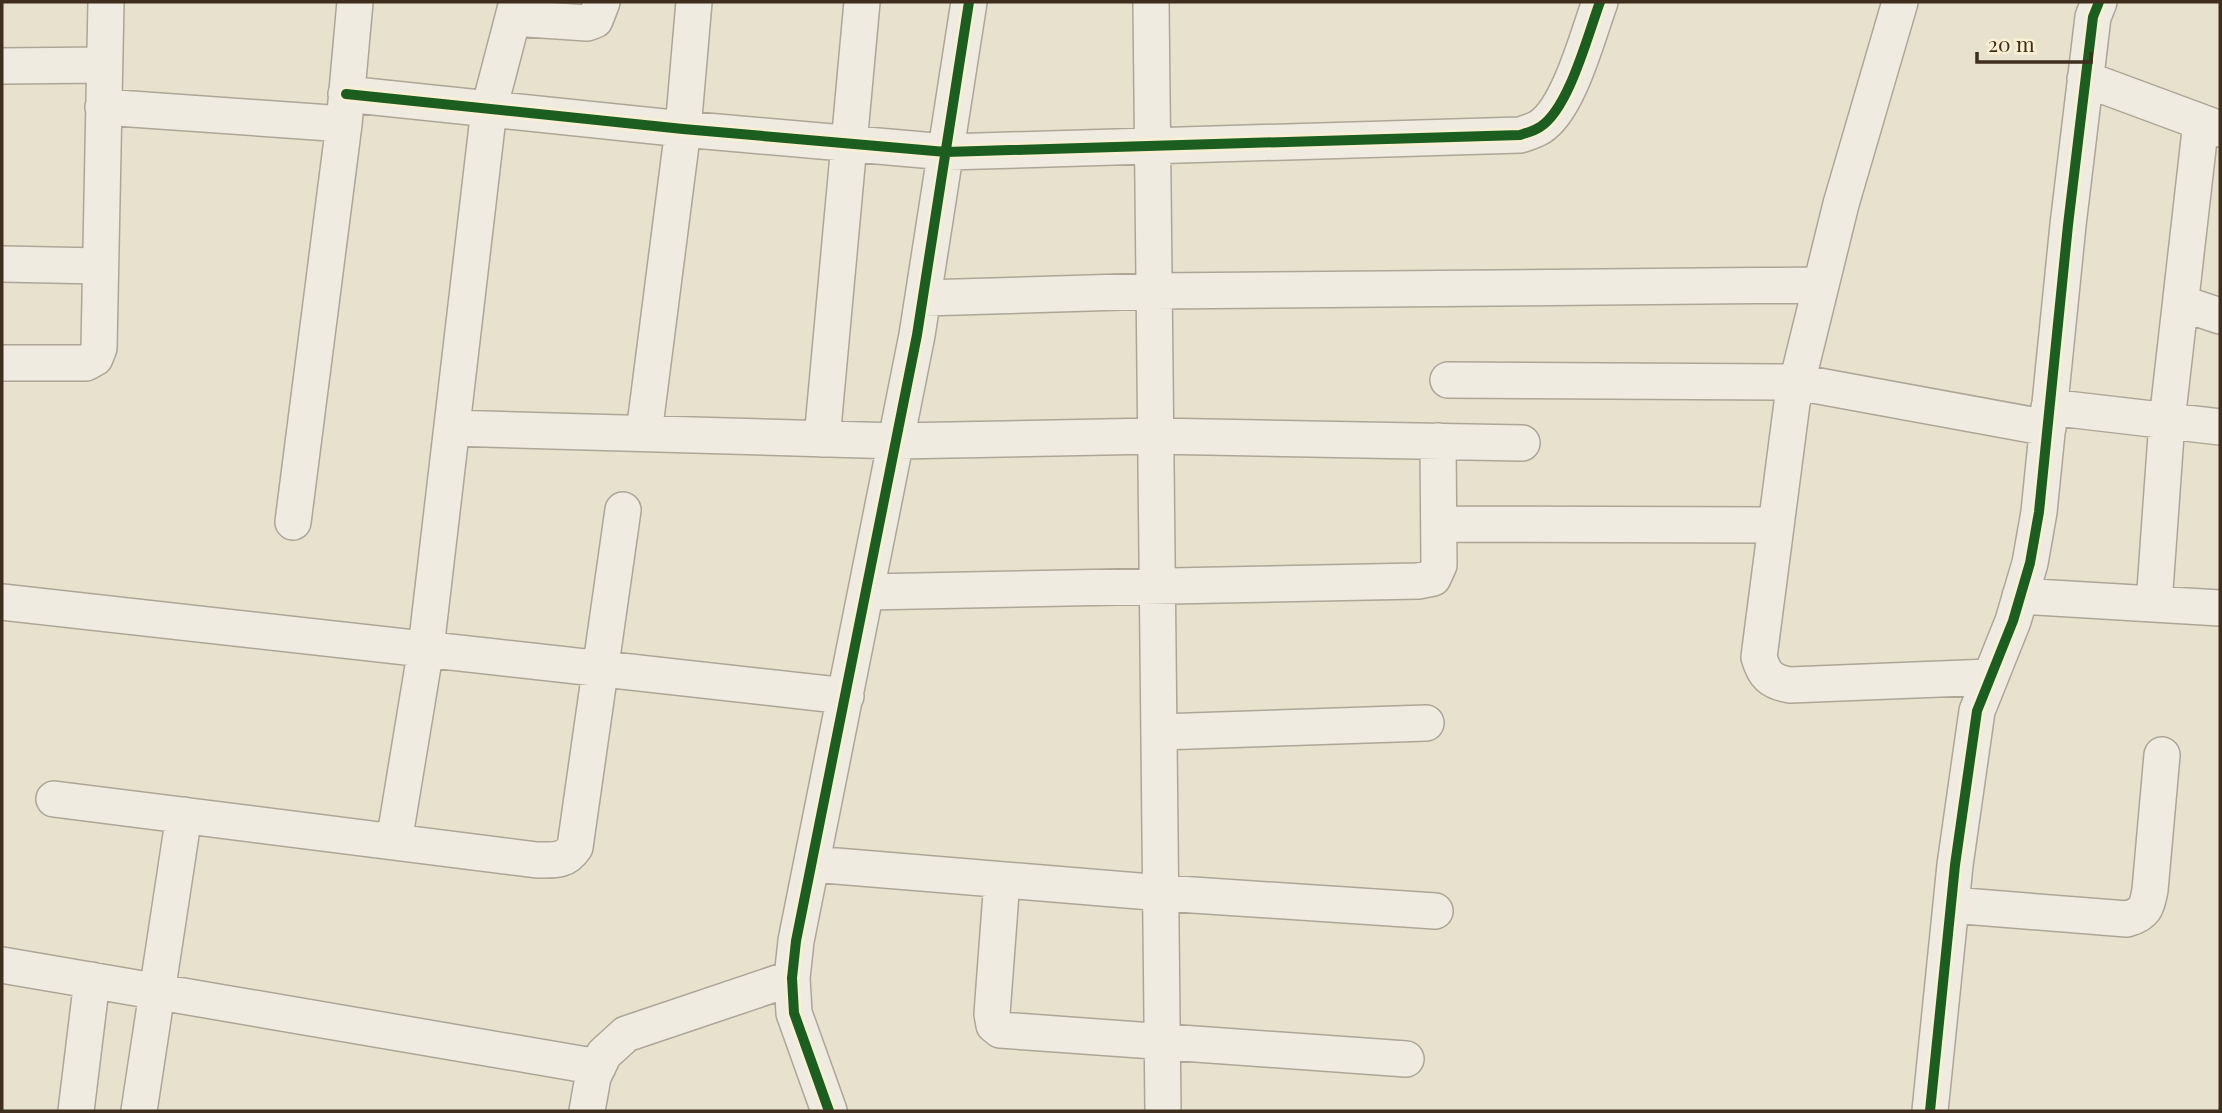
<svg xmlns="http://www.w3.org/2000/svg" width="2222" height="1113" font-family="'Playfair Display',serif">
	<rect width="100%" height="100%" fill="#e8e1ce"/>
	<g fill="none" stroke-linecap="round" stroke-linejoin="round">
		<g stroke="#ada697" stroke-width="38">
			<path id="street" d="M 1151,2 L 1163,1111
				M 1900,2 L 1841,204 L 1792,403 L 1759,657 C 1764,675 1771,682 1790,685 L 1990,677
				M 513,18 L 587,23 L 595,20 L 602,2
				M 2,66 L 104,65
				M 2085,79 L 2220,129
				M 346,94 L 683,129 L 946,152 L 1520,135 C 1526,133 1534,131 1540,127 C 1569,109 1588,34 1600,2
				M 103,107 L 344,124
				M 2,264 L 100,266
				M 924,298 L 1154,291 L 1821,285
				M 2181,303 L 2220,316
				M 2,363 L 86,363 L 95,358 L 99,348 L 106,2
				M 1448,380 L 1797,382 L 2048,428
				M 2049,407 L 2220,427
				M 452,428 L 897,441 L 1155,436 L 1522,443
				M 644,433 L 683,129 L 694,2
				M 822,439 L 862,2
				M 293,522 L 344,124 L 355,2
				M 1439,524 L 1776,525
				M 866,592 L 1418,581 L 1433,578 L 1439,565 L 1438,441
				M 2020,596 L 2220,608
				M 2,602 L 846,696
				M 2154,604 L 2167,421 L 2201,122
				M 1160,732 L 1426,723
				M 54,799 L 537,860 C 554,860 565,862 575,847 L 623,510
				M 394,842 L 426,648 L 489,109 L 517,2
				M 812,864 L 1163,893 L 1435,911
				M 1002,880 L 992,1014 L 994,1025 L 1000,1030 L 1406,1059
				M 1951,905 L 2127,919 C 2145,914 2147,907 2150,890 L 2162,755
				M 2,965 L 598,1067
				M 76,1111 L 92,980
				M 139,1111 L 184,815
				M 587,1111 L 593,1077 L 604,1054 L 626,1034 L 792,978
				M 829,1111 L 794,1013 L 792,978 L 796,941 L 917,335 L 969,2
				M 1930,1111 L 1955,865 L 1977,711 L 2013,621 L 2030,563 L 2039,512 L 2068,225 L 2093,17 L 2099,2"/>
		</g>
		<use href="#street" stroke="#efebe1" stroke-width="35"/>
		<g stroke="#f9f0d4" stroke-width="15">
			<path id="cycleway" d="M 346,94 L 683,129 L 946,152 L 1520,135 C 1526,133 1534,131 1540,127 C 1569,109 1588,34 1600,2
				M 829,1111 L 794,1013 L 792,978 L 796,941 L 917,335 L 969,2
				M 1930,1111 L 1955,865 L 1977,711 L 2013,621 L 2030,563 L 2039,512 L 2068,225 L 2093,17 L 2099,2"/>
		</g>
		<use href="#cycleway" stroke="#1b5e20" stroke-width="10"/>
	</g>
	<rect width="2222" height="1113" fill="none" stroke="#3f2e1d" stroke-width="7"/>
	<path d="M1977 52v10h114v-10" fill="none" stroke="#3f2e1d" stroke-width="3.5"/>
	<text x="1988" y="52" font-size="21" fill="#3f2e1d" stroke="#f9f0d4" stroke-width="5" paint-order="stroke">20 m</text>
</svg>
